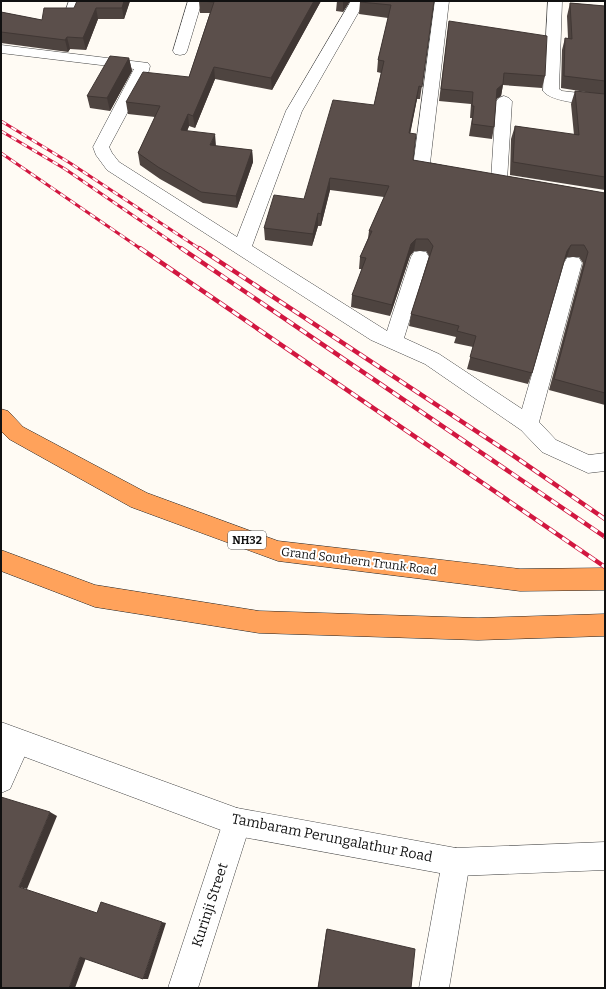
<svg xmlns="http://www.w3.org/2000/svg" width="606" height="989" font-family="Bitter,serif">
	<rect width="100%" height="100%" fill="#fffbf4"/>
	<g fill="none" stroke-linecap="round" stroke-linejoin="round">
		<g stroke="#444" stroke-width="1">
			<path id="minor" d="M 69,1 L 83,1 L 76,18 L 71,19 L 66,18 L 64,15 Z
				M 188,1 L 202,1 L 187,51 L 185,54 L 180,55 L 175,54 L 173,51 Z
				M 351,1 L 365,1 L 302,111 L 252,246 L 387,331 L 411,257 L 414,252 L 420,251 L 426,252 L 429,257 L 404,338 L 439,354 L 522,409 L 564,263 L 567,258 L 573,257 L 579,258 L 582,263 L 539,422 L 556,440 L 589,455 L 605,453 L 605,471 L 588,473 L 542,452 L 521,430 L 425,364 L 371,340 L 107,170 L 96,155 L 93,147 L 134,69 L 1,53 L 1,45 L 148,63 L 150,66 L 148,74 L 109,147 L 112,153 L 119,162 L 237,237 L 286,111 Z
				M 435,1 L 449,1 L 430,163 L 450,167 L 452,171 L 450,175 L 444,176 L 415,171 L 413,167 Z
				M 548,1 L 562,1 L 559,89 L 562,91 L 605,96 L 605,106 C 590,104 552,103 543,91 Z
				M 504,96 L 509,98 L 512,101 L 507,180 L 505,184 L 499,185 L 493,184 L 491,180 L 496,101 L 499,98 Z
				M 18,729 L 27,733 L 31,742 L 10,789 L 1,793 L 1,750 L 9,733 Z
				M 237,808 L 247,812 L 251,822 L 198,988 L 168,988 L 223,822 L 227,812 Z
				M 456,848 L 466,852 L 470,862 L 449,988 L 419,988 L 442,862 L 446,852 Z"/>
		</g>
		<g stroke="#444" stroke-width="1">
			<path id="tertiary" d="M 1,722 L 237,808 L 456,848 L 605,842 L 605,870 L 456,876 L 237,836 L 1,748 Z"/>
		</g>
		<g stroke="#222" stroke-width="1">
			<path id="trunk" d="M 1,409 L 8,411 L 23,427 L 147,493 L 278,541 L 520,569 L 605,568 L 605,590 L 520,591 L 278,561 L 131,507 L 9,439 L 1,431 Z
				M 1,550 L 95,585 L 259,611 L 478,618 L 605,614 L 605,636 L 478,640 L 259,633 L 95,607 L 1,571 Z"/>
		</g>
		<use href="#minor" fill="#fff" fill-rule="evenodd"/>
		<use href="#tertiary" fill="#fff" fill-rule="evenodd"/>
		<use href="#trunk" fill="#ffa25b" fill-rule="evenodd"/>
		<g stroke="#d21740" stroke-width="3">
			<path id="rail-far1" d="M 1,121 L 70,163 L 200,249
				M 1,131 L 65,169 L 182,249
				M 1,153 L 141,249"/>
		</g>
		<g stroke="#d21740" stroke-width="4.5">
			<path id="rail" d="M 140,248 L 605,567
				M 181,248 L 605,537
				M 199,248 L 511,454 L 605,519"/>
		</g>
		<use href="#rail-far1" stroke="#fff" stroke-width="2" stroke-dasharray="6" stroke-linecap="butt"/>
		<use href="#rail" stroke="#fff" stroke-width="3" stroke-dasharray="8" stroke-linecap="butt"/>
	</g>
	<path fill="#4e4440" d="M 130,1 L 124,19 L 98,19 L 86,50 L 70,49 L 68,52 L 1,43 L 1,12 L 42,20 L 74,8 Z
		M 199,1 L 321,1 L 272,90 L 215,79 L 195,128 L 189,126 L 187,131 L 216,146 L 252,150 L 253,162 L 237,208 L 203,203 L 160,179 L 140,165 L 138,153 L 155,117 L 128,114 L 126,102 L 189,77 L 210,13 L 200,13 Z
		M 337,1 L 350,1 L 343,12 L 336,11 Z
		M 434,1 L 420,99 L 417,99 L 410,133 L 413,160 L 605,193 L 605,405 L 549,390 L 583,263 L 579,257 L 567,257 L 564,260 L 532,373 L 528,384 L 467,369 L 473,347 L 454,343 L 456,337 L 409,326 L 411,314 L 429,256 L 426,251 L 414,251 L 410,256 L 390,316 L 351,307 L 352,295 L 362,269 L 359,269 L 360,257 L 368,238 L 369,231 L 384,197 L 330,190 L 321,226 L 318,226 L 312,246 L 265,240 L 264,228 L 304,199 L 374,105 L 381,73 L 377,72 L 378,60 L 388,18 L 359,14 L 360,2 Z
		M 570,3 L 605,6 L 605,190 L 510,175 L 511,139 L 515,126 L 574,135 L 571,104 L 575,91 L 598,94 L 561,88 L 562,50 L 565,38 L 568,38 L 567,16 Z
		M 449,21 L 545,76 L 542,88 L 503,85 L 501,96 L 496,99 L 494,127 L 492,139 L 469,136 L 472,118 L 470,118 L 471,104 L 439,101 Z
		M 129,58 L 132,71 L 110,111 L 90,108 L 87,96 Z
		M 327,929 L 411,988 L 318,988 L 326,931 Z"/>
	<path fill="#403734" d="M 124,1 L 130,1 L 124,19 L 122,8 Z
		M 314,1 L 321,1 L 272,90 L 271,78 Z
		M 343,1 L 350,1 L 343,12 Z
		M 96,8 L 98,19 L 86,50 L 83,38 Z
		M 67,37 L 70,49 L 68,52 L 65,40 Z
		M 129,58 L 132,71 L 110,111 L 107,98 Z
		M 214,67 L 215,79 L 195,128 L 193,116 Z
		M 503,84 L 501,96 L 494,101 L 497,89 Z
		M 419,86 L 417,99 L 408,145 L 409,133 Z
		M 188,114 L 189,126 L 183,142 L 181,130 Z
		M 215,134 L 216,146 L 210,145 Z
		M 252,150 L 253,162 L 237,208 L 236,196 Z
		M 330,178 L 330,190 L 321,226 L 321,214 Z
		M 318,213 L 318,226 L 312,246 L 313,234 Z
		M 416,239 L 414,251 L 410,256 L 390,316 L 392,305 L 411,244 Z
		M 571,245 L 567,257 L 563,263 L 567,251 Z
		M 50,812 L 57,816 L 27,889 L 19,887 Z
		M 162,922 L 166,923 L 148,979 L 143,979 Z
		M 80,957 L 86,958 L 75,988 L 69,988 Z"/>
	<path fill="#5b4f4b" stroke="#403734" d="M 77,1 L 124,1 L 122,8 L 96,8 L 83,38 L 67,37 L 65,40 L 1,32 L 1,12 L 42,20 L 44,8 L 74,8 Z
		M 199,1 L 314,1 L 271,78 L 214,67 L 193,116 L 188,114 L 181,130 L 215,134 L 210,145 L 252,150 L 236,196 L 201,192 L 158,167 L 138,153 L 160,106 L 126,102 L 143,72 L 189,77 L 214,2 Z
		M 360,1 L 434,1 L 422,87 L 419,86 L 409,133 L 416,134 L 413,160 L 605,193 L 605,393 L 554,379 L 588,252 L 584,245 L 571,245 L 567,251 L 532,373 L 470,357 L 476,336 L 457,331 L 459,326 L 411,314 L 433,246 L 428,239 L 416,239 L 411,244 L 392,305 L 352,295 L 366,258 L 360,257 L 372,231 L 369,231 L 389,186 L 330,178 L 321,214 L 318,213 L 313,234 L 264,228 L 274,195 L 304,199 L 333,100 L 374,105 L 384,61 L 378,60 L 391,5 L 360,2 Z
		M 570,3 L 605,6 L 605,81 L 564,76 L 565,38 L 572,39 Z
		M 449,21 L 547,36 L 545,76 L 504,73 L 503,84 L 497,89 L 494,127 L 472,124 L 474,106 L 472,106 L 473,92 L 441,89 Z
		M 110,56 L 129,58 L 107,98 L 87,96 Z
		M 575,91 L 605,94 L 605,177 L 513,162 L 515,126 L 579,135 Z
		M 1,797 L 50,812 L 19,887 L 97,913 L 101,902 L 162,922 L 143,979 L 80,957 L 69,988 L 1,988 Z
		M 327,929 L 415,949 L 411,988 L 318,988 Z"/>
	<g text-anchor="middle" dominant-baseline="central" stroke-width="4" stroke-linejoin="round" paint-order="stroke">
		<rect fill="#fff" stroke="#585858" stroke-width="1" x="228" y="531" width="38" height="18" rx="3"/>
		<g font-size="11" font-weight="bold" fill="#111">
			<text x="247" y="540">NH32</text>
		</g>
		<g font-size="12" fill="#111" stroke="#fff">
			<text transform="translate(359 561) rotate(7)">Grand Southern Trunk Road</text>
		</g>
		<g font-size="14" fill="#111" stroke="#fff">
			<text transform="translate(332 838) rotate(11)">Tambaram Perungalathur Road</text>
			<text transform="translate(210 905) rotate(-72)">Kurinji Street</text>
		</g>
	</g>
	<rect width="606" height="989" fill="none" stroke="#111111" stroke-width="4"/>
</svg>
